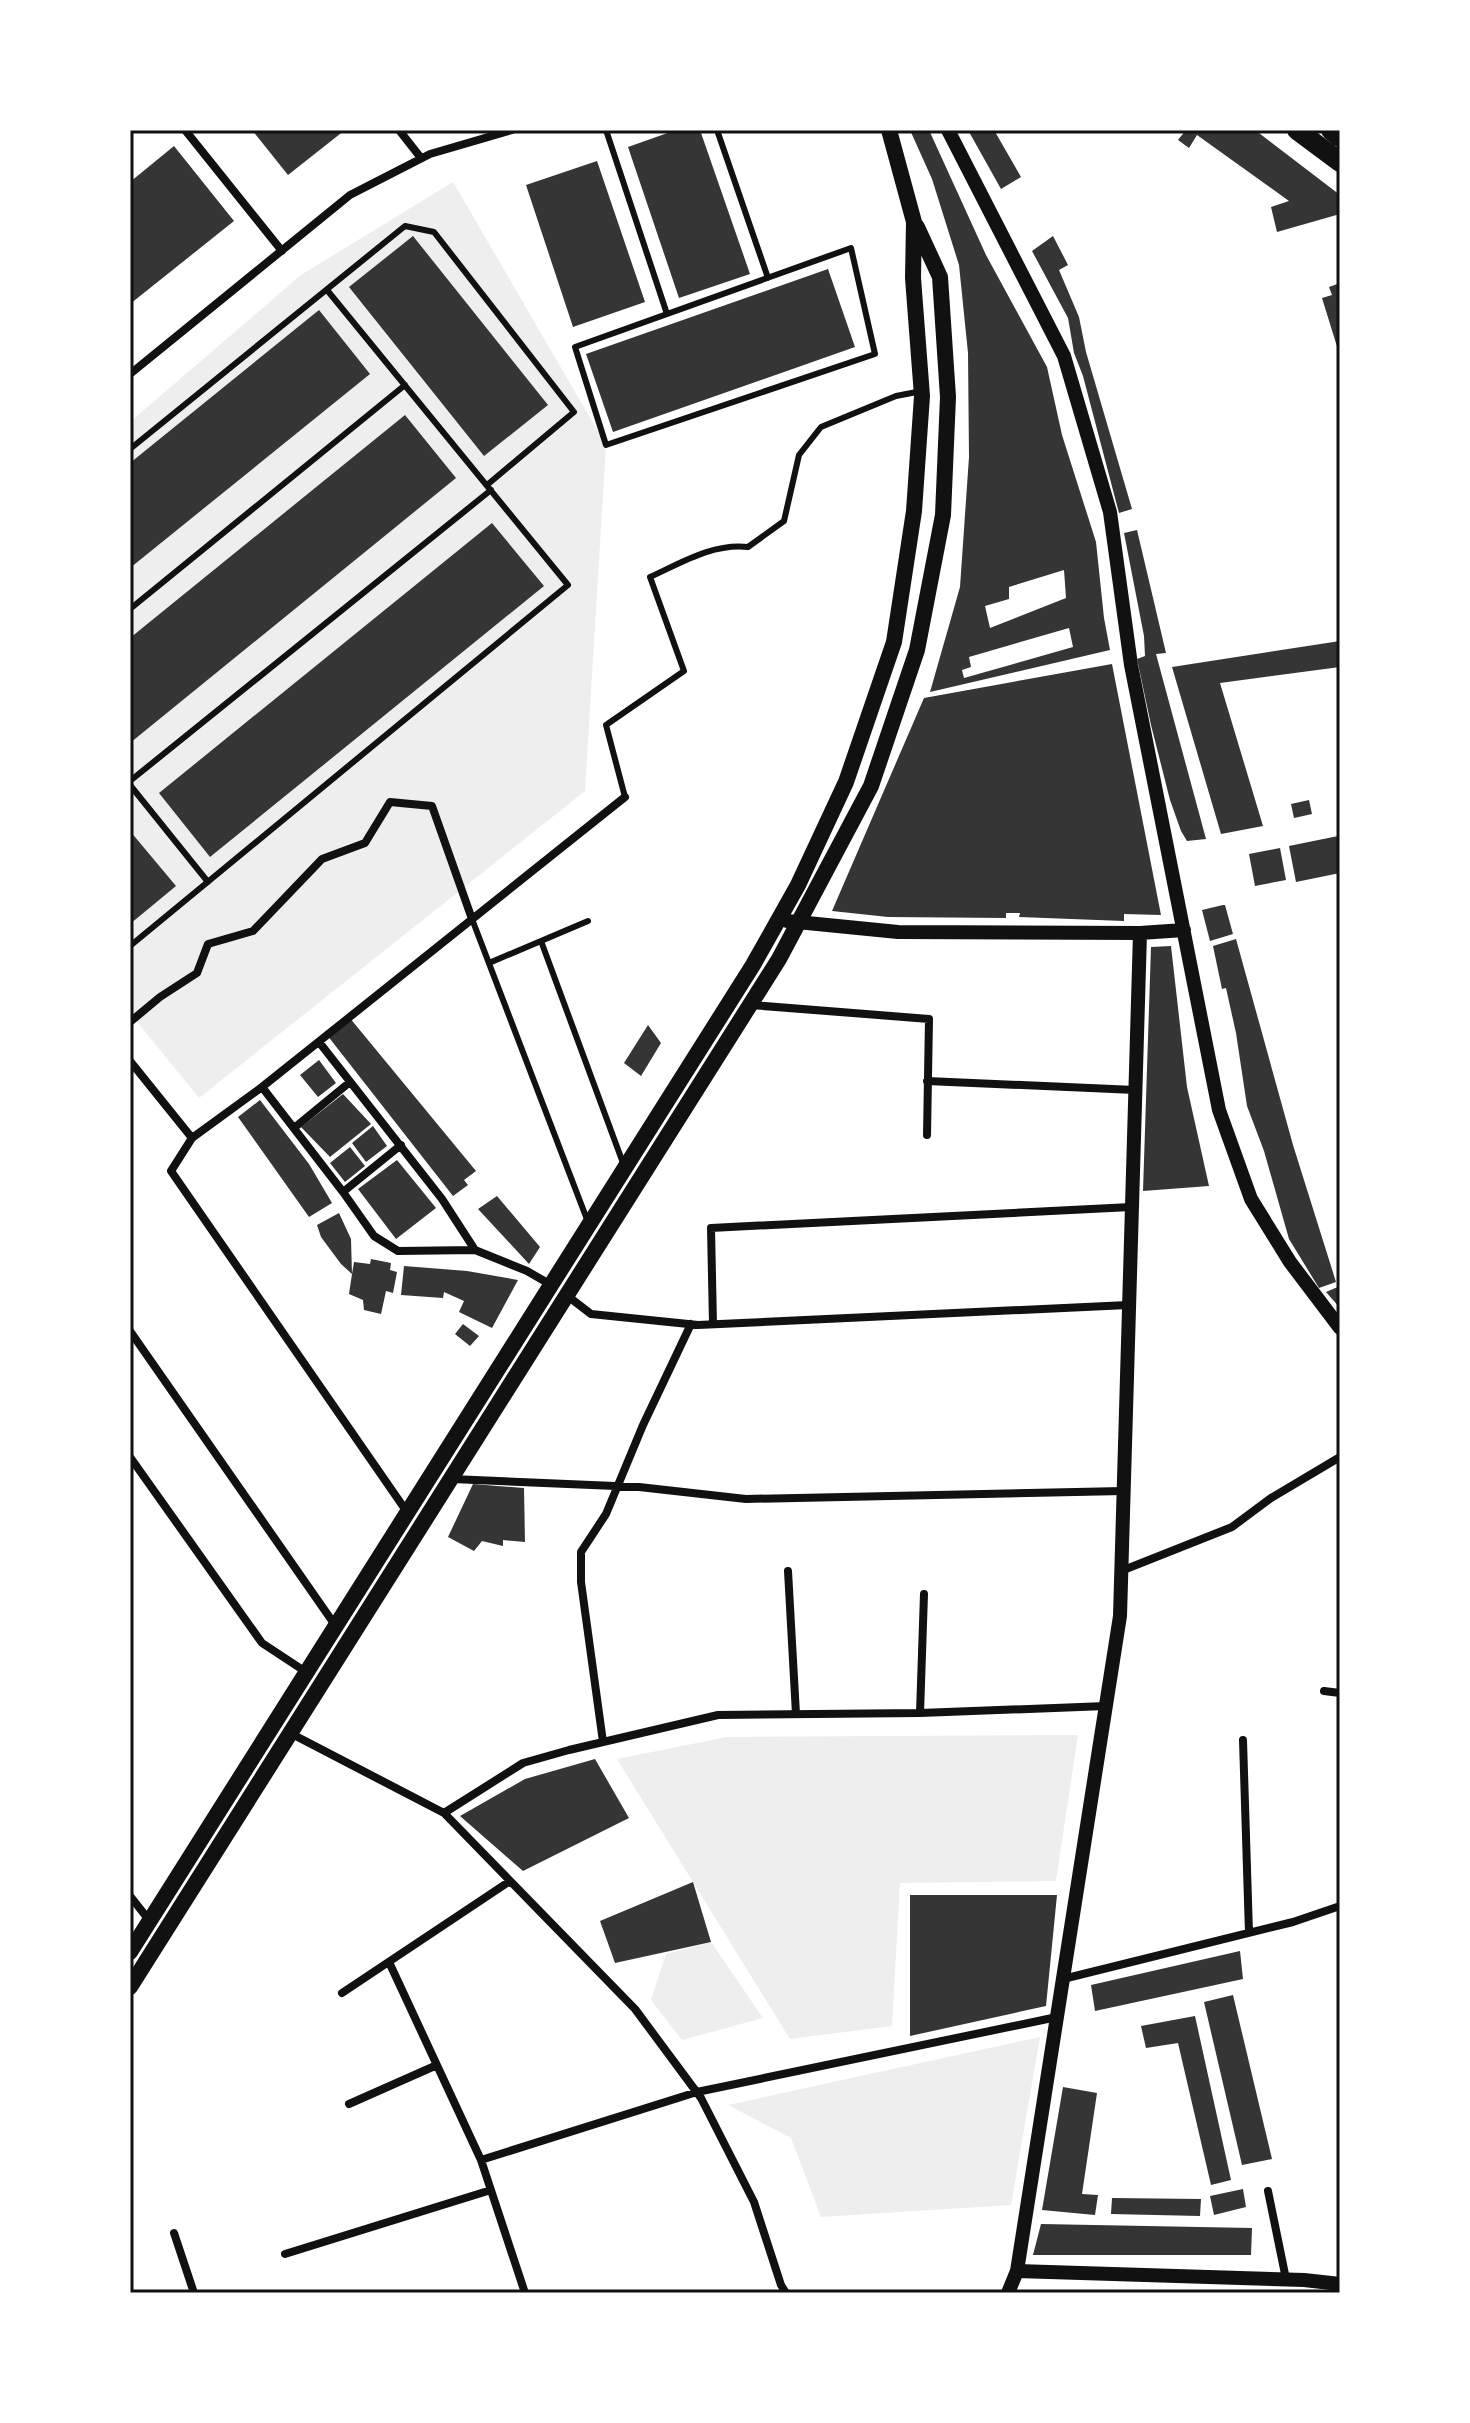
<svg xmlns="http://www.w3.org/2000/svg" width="1470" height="2423" font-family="Manrope,sans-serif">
	<rect width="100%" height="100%" fill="#fff"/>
	<path fill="#eee" d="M 453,182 L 606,445 L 585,791 L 199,1098 L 130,1013 L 130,422 L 301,275 Z
		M 1078,1735 L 1056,1881 L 900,1883 L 892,2026 L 790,2039 L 617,1759 L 727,1737 Z
		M 711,1942 L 763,2018 L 682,2040 L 651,2000 L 666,1954 Z
		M 1040,2037 L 1011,2205 L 821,2217 L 791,2138 L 728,2105 Z"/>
	<path fill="#353535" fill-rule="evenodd" d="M 252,130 L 345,130 L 288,175 Z
		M 676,130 L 700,130 L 750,274 L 679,298 L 628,147 Z
		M 910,130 L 929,130 L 986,255 L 1047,367 L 1062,435 L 1096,542 L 1104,618 L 1110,650 L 930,692 L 960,587 L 969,457 L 968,353 L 959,265 L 932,179 ZM 1064,570 L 1066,598 L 990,628 L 985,606 L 1009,599 L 1009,587 ZM 1069,628 L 1073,647 L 964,678 L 962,670 L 971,667 L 969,657 Z
		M 968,130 L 994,130 L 1021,177 L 1001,189 Z
		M 1186,130 L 1255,130 L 1340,195 L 1340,214 L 1277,232 L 1271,207 L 1289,201 L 1197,135 L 1189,148 L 1178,140 Z
		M 174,146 L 234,221 L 130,304 L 130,182 Z
		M 597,161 L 645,302 L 573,327 L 526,185 Z
		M 413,236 L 548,405 L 484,456 L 349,287 Z
		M 1053,236 L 1068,265 L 1059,270 L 1079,317 L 1086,352 L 1132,509 L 1119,513 L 1083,376 L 1074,353 L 1068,318 L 1032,251 Z
		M 828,269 L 855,347 L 613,432 L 586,354 Z
		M 1340,283 L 1340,353 L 1339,353 L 1322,298 L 1332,295 L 1329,287 Z
		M 319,310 L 370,374 L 130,568 L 130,463 Z
		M 405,415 L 456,478 L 130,743 L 130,638 Z
		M 492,523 L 544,586 L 210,857 L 159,793 Z
		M 1137,530 L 1166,653 L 1156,654 L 1206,839 L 1187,841 L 1181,831 L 1170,800 L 1151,725 L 1137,659 L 1145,656 L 1144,636 L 1124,533 Z
		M 1340,641 L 1340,667 L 1220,683 L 1263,826 L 1221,834 L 1172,667 Z
		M 1112,664 L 1161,915 L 1124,914 L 1124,921 L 1019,917 L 1020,913 L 1006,913 L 1006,918 L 888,917 L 832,911 L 924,698 Z
		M 1309,800 L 1312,814 L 1294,818 L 1291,804 Z
		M 130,831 L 176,886 L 130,924 Z
		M 1338,836 L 1340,873 L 1296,882 L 1289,846 Z
		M 1280,848 L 1286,880 L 1255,886 L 1249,854 Z
		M 1223,905 L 1225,905 L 1233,934 L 1210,941 L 1202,910 Z
		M 1236,939 L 1293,1145 L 1336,1282 L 1319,1288 L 1289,1239 L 1264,1151 L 1247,1106 L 1236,1033 L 1226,988 L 1222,989 L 1213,946 Z
		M 1171,946 L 1187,1087 L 1209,1186 L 1143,1191 L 1151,947 Z
		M 349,1017 L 476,1171 L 464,1180 L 468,1185 L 453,1196 L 327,1035 Z
		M 648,1025 L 661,1043 L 641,1076 L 624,1063 Z
		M 319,1060 L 336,1083 L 318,1097 L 300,1075 Z
		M 343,1094 L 371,1124 L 330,1157 L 301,1127 Z
		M 260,1100 L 309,1164 L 332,1203 L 309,1217 L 238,1117 Z
		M 373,1126 L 387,1146 L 366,1162 L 352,1143 Z
		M 350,1147 L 365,1166 L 345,1182 L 330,1163 Z
		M 397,1160 L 436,1208 L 396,1239 L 358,1189 Z
		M 497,1196 L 540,1247 L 529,1264 L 478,1209 Z
		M 339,1213 L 351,1239 L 352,1274 L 354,1262 L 370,1264 L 371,1259 L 391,1263 L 390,1270 L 397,1272 L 393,1293 L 386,1291 L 381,1314 L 364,1310 L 363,1300 L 349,1294 L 352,1274 L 341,1264 L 321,1237 L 317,1225 Z
		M 404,1266 L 467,1271 L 518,1280 L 492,1328 L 459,1312 L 464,1301 L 444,1292 L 443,1298 L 401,1295 Z
		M 1340,1286 L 1340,1308 L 1326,1292 Z
		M 463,1324 L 479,1336 L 470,1346 L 455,1334 Z
		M 473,1484 L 524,1488 L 525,1542 L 503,1540 L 503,1546 L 482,1541 L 474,1551 L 448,1537 Z
		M 595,1759 L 629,1818 L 523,1871 L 460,1816 L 525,1779 Z
		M 693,1882 L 711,1942 L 615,1963 L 600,1921 Z
		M 910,1895 L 1057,1895 L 1046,2006 L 910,2036 Z
		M 1240,1951 L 1243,1979 L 1095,2011 L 1091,1985 Z
		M 1233,1995 L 1272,2159 L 1242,2165 L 1204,2002 Z
		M 1195,2016 L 1231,2180 L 1211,2185 L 1178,2043 L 1146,2048 L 1141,2026 Z
		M 1063,2087 L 1097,2093 L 1082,2194 L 1098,2195 L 1095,2215 L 1042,2210 Z
		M 1243,2189 L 1246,2207 L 1214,2215 L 1210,2196 Z
		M 1112,2198 L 1201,2199 L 1200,2216 L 1111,2214 Z
		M 1041,2224 L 1252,2228 L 1251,2255 L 1033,2255 Z"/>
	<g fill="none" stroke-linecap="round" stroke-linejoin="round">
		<path stroke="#111" stroke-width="6" d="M 606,130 L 667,314
			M 717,130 L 768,278
			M 851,248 L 875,354 L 606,445 L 575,347 Z
			M 130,449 L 405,226 L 434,232 L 574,412 L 487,485
			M 130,609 L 405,385
			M 130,781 L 491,490
			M 130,785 L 208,882
			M 625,797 L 606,725 L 684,671 L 650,577 C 681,563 713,543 748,547 L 784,521 L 799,455 L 821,427 L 896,396 L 922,391
			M 472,919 L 588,1222
			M 541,941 L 623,1163
			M 130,946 L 568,585 L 327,290
			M 489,963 L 588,921"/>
		<path stroke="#111" stroke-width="8" d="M 185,130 L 282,251
			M 399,130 L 421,158
			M 130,374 L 350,195 L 430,154 L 512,130
			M 751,1005 L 929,1019 L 927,1135
			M 130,1022 L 160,997 L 197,973 L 208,944 L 253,931 L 322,859 L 365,843 L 390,802 L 432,806 L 472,919
			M 319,1042 L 442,1199 L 475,1250
			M 130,1061 L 192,1138
			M 927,1081 L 1135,1090
			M 262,1087 L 343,1192 L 374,1236 L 398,1251 L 475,1250 L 527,1271 L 553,1286
			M 294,1128 L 350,1082
			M 343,1192 L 401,1145
			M 565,1294 L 591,1314 L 698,1325 L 1128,1305
			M 713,1324 L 711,1228 L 1131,1207
			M 130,1331 L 335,1625
			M 130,1457 L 262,1643 L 306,1672
			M 452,1479 L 639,1487 L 746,1499 L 1123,1491
			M 407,1512 L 171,1171 L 192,1138 L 262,1087 L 625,797
			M 788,1571 L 796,1714
			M 1121,1571 L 1232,1527 L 1271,1498 L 1340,1457
			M 1324,1691 L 1340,1693
			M 920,1713 L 924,1594
			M 288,1732 L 444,1813 L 635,2009 L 701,2098 L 754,2202 L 781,2285 L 786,2293
			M 1243,1740 L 1249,1933
			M 603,1742 L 581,1582 L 581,1552 L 606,1514 L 643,1425 L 691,1324
			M 444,1813 L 523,1763 L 569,1750 L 718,1715 L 920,1713 L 1106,1706
			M 130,1896 L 149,1920
			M 389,1962 L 481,2160 L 525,2293
			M 1063,1979 L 1293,1922 L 1340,1906
			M 342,1993 L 510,1881
			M 349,2104 L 437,2065
			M 481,2160 L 697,2092 L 1057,2017
			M 1268,2191 L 1286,2279
			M 174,2233 L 194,2293
			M 285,2254 L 491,2190"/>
		<path stroke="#111" stroke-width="14" d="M 948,130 L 1064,356 L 1110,512 L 1131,665 L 1219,1110 L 1251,1199 L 1290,1262 L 1340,1328
			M 787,921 L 898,932 L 1140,933 L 1184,930
			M 1017,2271 L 1304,2280 L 1340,2284
			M 1008,2293 L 1017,2271 L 1120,1616 L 1140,933"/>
		<path stroke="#111" stroke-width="16" d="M 130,1952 L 753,965 L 798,885 L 846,782 L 894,642 L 914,511 L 922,396 L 913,278 L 914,222 L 889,130
			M 130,1987 L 779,959 L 871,786 L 917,650 L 943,515 L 948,397 L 940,277 L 917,227"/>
		<path stroke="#111" stroke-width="20" d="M 1297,130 L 1340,162
			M 1331,130 L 1340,137"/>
	</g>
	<rect width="1470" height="2423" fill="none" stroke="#ffffff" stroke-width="264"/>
	<rect x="132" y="132" width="1206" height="2159" fill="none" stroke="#111" stroke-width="3"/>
</svg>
